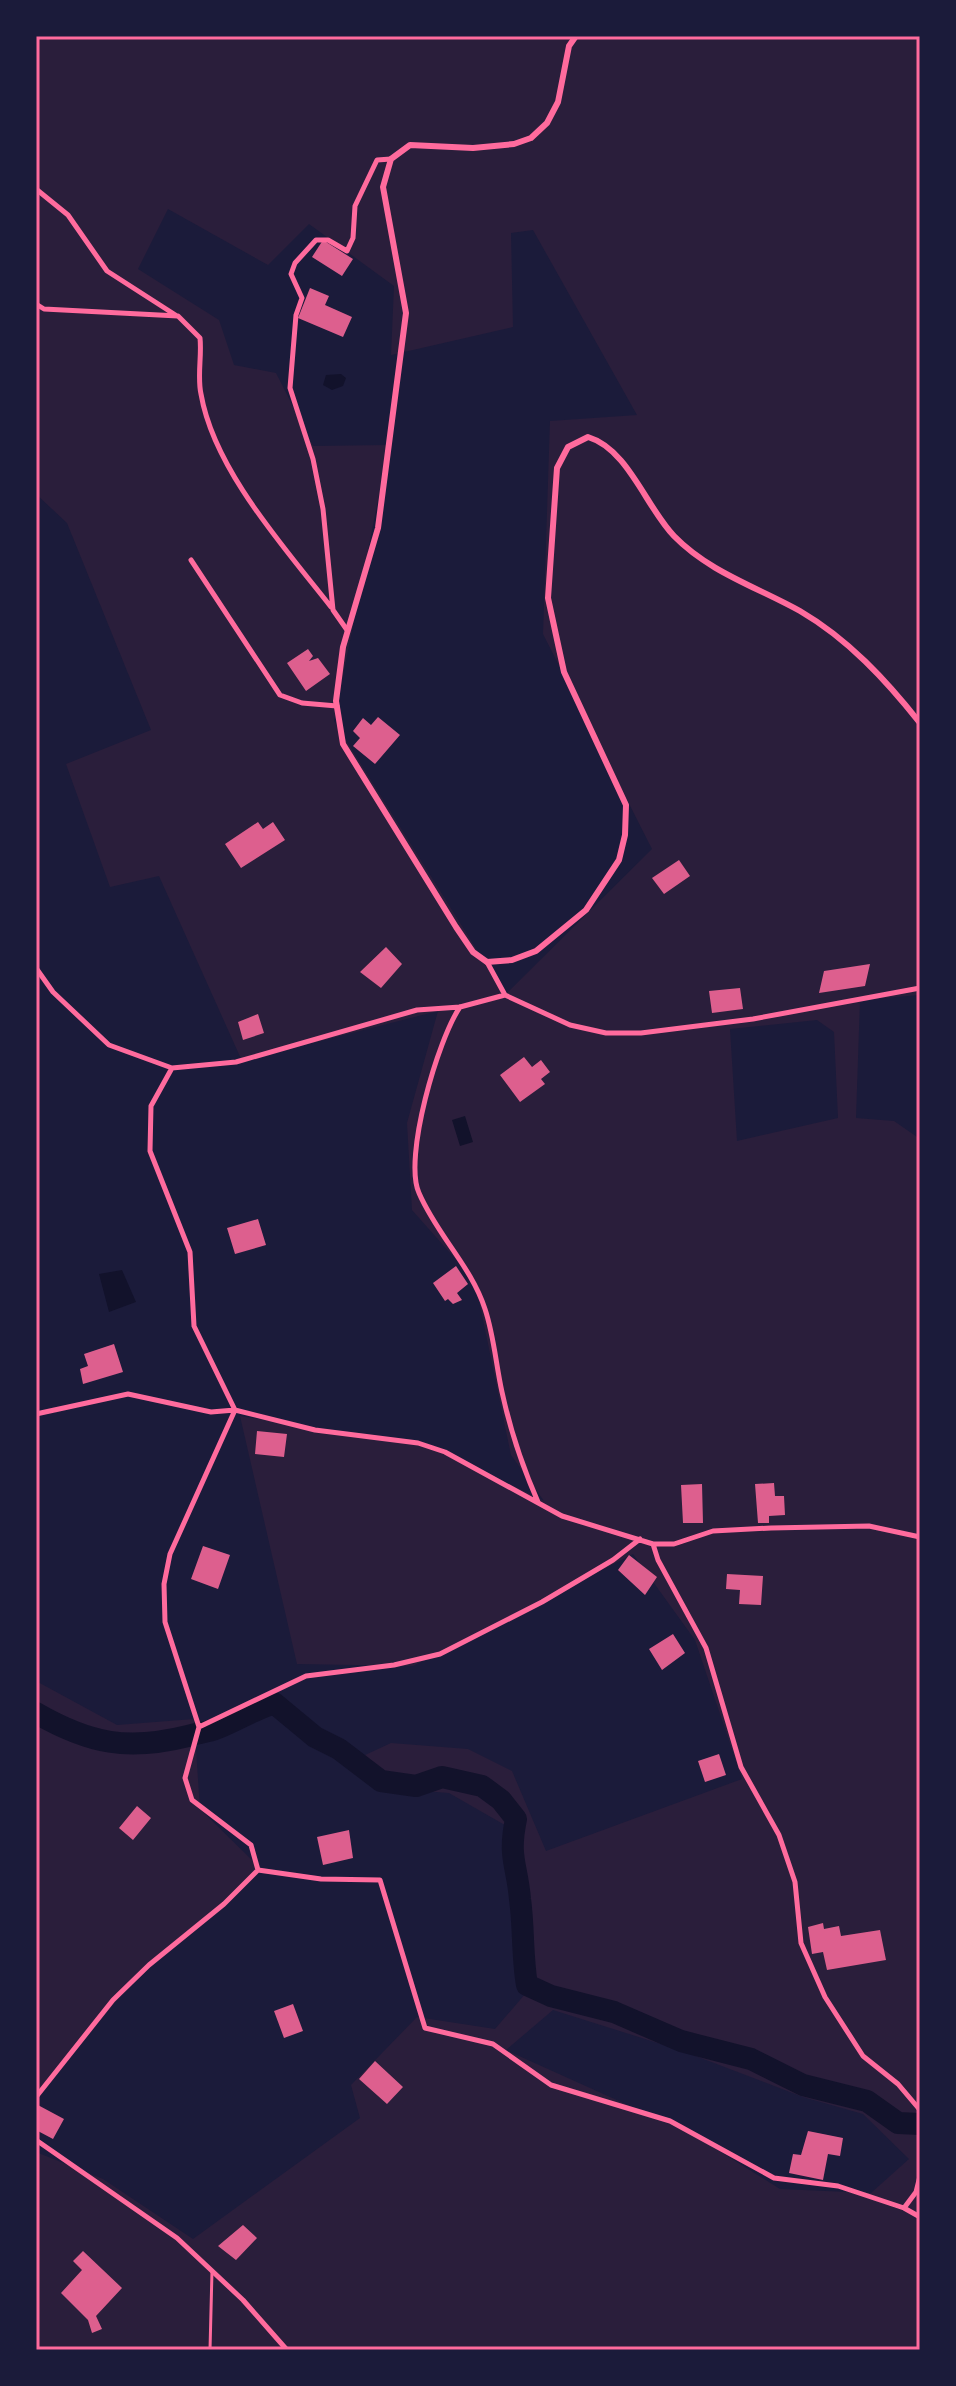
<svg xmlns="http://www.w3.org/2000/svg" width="956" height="2386" font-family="Quicksand,sans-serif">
	<rect width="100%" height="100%" fill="#1b1b3a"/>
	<path fill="#2a1e3b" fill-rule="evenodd" d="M 36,36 L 920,36 L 920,995 L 860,1000 L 856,1118 L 894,1121 L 920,1139 L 920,2350 L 36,2350 L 36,2152 L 103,2179 L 193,2239 L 360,2118 L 351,2085 L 417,2017 L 495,2029 L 526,1993 L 510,1828 L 449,1793 L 386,1788 L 363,1756 L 391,1743 L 468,1749 L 512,1771 L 546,1851 L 742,1779 L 695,1640 L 633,1554 L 413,1666 L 297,1664 L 240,1416 L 432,1446 L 544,1501 L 511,1455 L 475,1281 L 412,1210 L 407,1123 L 438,1011 L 242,1061 L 159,876 L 110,887 L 66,764 L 151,730 L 67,523 L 36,494 ZM 168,209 L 268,265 L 309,224 L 394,286 L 391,355 L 513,327 L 511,233 L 533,230 L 637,415 L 550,421 L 543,634 L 652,849 L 505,995 L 334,721 L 389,445 L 313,446 L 276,373 L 234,365 L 219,320 L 138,269 ZM 817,1020 L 834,1032 L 838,1118 L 737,1141 L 730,1029 ZM 553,2010 L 680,2050 L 803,2097 L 863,2114 L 909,2159 L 871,2193 L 780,2189 L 692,2134 L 506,2050 Z
		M 36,1681 L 117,1725 L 194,1719 L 200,1809 L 261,1869 L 136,1977 L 36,2099 Z"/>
	<path fill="#12122b" d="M 341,374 L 346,378 L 343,386 L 332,390 L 323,385 L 326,375 Z
		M 465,1116 L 473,1142 L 460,1146 L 452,1120 Z
		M 122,1270 L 136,1302 L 109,1312 L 99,1274 Z"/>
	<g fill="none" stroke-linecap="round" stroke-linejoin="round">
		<path stroke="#12122b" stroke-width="22" d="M 36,1713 C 90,1744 128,1751 188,1736 C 198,1733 209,1732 218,1728 C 237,1720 254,1710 274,1703 L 315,1737 L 339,1749 L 381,1781 L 416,1786 L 442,1777 L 482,1786 L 501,1800 L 516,1819 C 508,1858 517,1864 520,1899 C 524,1928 522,1956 527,1985 L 551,1996 L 614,2012 L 681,2041 L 751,2059 L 803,2085 L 867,2101 L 898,2123 L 920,2124"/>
	</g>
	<path fill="#dd5f8e" d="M 323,240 L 353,259 L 342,276 L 312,257 Z
		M 310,288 L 329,296 L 325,305 L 352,317 L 343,337 L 298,318 Z
		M 308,649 L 313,656 L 309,661 L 318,658 L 330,674 L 306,691 L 287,663 Z
		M 378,717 L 400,735 L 375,764 L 353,746 L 360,738 L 353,731 L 363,718 L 371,725 Z
		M 258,822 L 263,829 L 273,822 L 285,840 L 241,868 L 225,844 Z
		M 679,860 L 690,876 L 664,894 L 652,878 Z
		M 386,947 L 402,964 L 381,988 L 360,972 Z
		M 870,964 L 865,986 L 819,993 L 824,971 Z
		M 740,988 L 743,1009 L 712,1013 L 709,991 Z
		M 258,1014 L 264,1033 L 243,1040 L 238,1022 Z
		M 524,1057 L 532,1067 L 541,1060 L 550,1072 L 541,1079 L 545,1084 L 520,1102 L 500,1075 Z
		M 258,1219 L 266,1245 L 235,1254 L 227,1228 Z
		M 456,1266 L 468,1284 L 457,1293 L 462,1300 L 453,1304 L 448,1299 L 445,1301 L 433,1283 Z
		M 114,1344 L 123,1372 L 83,1384 L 80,1369 L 88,1366 L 84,1354 Z
		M 257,1431 L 287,1434 L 284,1457 L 255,1454 Z
		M 774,1483 L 775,1496 L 784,1496 L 785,1515 L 769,1516 L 769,1523 L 758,1523 L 755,1484 Z
		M 702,1484 L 703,1523 L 683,1523 L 681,1485 Z
		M 203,1546 L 230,1555 L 218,1589 L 191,1579 Z
		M 629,1555 L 657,1577 L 645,1595 L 618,1570 Z
		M 727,1574 L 763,1576 L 761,1605 L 739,1604 L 740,1590 L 726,1589 Z
		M 673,1634 L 685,1653 L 662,1670 L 649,1649 Z
		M 719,1754 L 726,1775 L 705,1782 L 698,1761 Z
		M 137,1806 L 151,1818 L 133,1840 L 119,1828 Z
		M 349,1830 L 353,1858 L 323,1865 L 317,1837 Z
		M 823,1923 L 824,1929 L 839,1926 L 841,1936 L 880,1930 L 886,1960 L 827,1970 L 823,1952 L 812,1954 L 808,1927 Z
		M 293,2004 L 303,2031 L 284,2038 L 274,2011 Z
		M 375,2061 L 403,2087 L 387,2104 L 359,2079 Z
		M 36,2104 L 64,2119 L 53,2139 L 36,2130 Z
		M 808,2131 L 843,2138 L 840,2156 L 828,2154 L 823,2180 L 789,2173 L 793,2154 L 801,2155 Z
		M 243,2225 L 257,2238 L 236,2260 L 218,2246 Z
		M 83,2251 L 122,2288 L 96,2316 L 102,2329 L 92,2333 L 88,2320 L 61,2293 L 82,2270 L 73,2261 Z"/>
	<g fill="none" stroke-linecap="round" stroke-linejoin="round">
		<path stroke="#ff6b9d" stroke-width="3" d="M 210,2350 L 212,2271"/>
		<path stroke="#ff6b9d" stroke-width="5" d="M 36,189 L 68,215 L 107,271 L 177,316
			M 36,304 L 44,309 L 178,316 L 200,338 C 202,356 197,376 201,394 C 214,470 285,548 331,607
			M 191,560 L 280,695 L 302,703 L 337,706
			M 347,630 L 333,610 L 323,509 L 313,459 L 290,388 L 296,315 L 302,298 L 291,274 L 295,263 L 316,240 L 328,240 L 347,251 L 353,238 L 355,206 L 377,160 L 391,159
			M 36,968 L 53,992 L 109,1045 L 172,1068
			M 505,995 L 570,1025 L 606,1033 L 641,1033 L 753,1019 L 920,988
			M 460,1007 C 438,1039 403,1158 419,1193 C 437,1235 471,1266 485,1309 C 494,1336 496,1365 502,1392 C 510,1429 523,1468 538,1502
			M 36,1414 L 128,1394 L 211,1412 L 235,1410 L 315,1430 L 418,1443 L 445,1452 L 562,1516 L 653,1544 L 674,1544 L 713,1531 L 771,1528 L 869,1526 L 920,1537
			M 653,1544 L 658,1560 L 706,1648 L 741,1767 L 779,1835 L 795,1882 L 801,1943 L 825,1997 L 863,2056 L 898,2084 L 920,2110
			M 199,1727 L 306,1676 L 394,1665 L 440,1654 L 542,1602 L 613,1560 L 640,1539
			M 258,1870 L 321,1879 L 380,1880 L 425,2028 L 493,2044 L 551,2085 L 670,2121 L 774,2178 L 838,2186 L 904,2208
			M 36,2097 L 113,2000 L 149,1965 L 224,1904 L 258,1870 L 251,1845 L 192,1800 L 185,1778 L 199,1727 L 165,1622 L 164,1584 L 170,1554 L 235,1410 L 194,1326 L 190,1252 L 150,1151 L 151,1106 L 172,1068 L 236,1062 L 417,1010 L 460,1007 L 505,995 L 487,962
			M 36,2140 L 177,2238 L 243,2300 L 287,2350
			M 920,2176 L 916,2192 L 904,2208 L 920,2217"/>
		<path stroke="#ff6b9d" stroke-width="6" d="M 576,36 L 569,46 L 558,102 L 547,123 L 531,138 L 514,144 L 473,148 L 410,145 L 391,159 L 383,187 L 406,313 L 378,528 L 343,647 L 336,701 L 343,744 L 456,927 L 473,952 L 487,962 L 512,960 L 536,951 L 586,910 L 619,860 L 625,835 L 626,805 L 564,672 L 548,598 L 557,468 L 568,447 L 588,437 C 628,449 646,507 674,536 C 709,572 757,587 800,611 C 848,639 886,680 920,723"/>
	</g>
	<rect width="956" height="2386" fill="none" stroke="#1b1b3a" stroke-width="76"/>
	<rect x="38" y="38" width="880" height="2310" fill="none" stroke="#ff6b9d" stroke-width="3"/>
</svg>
